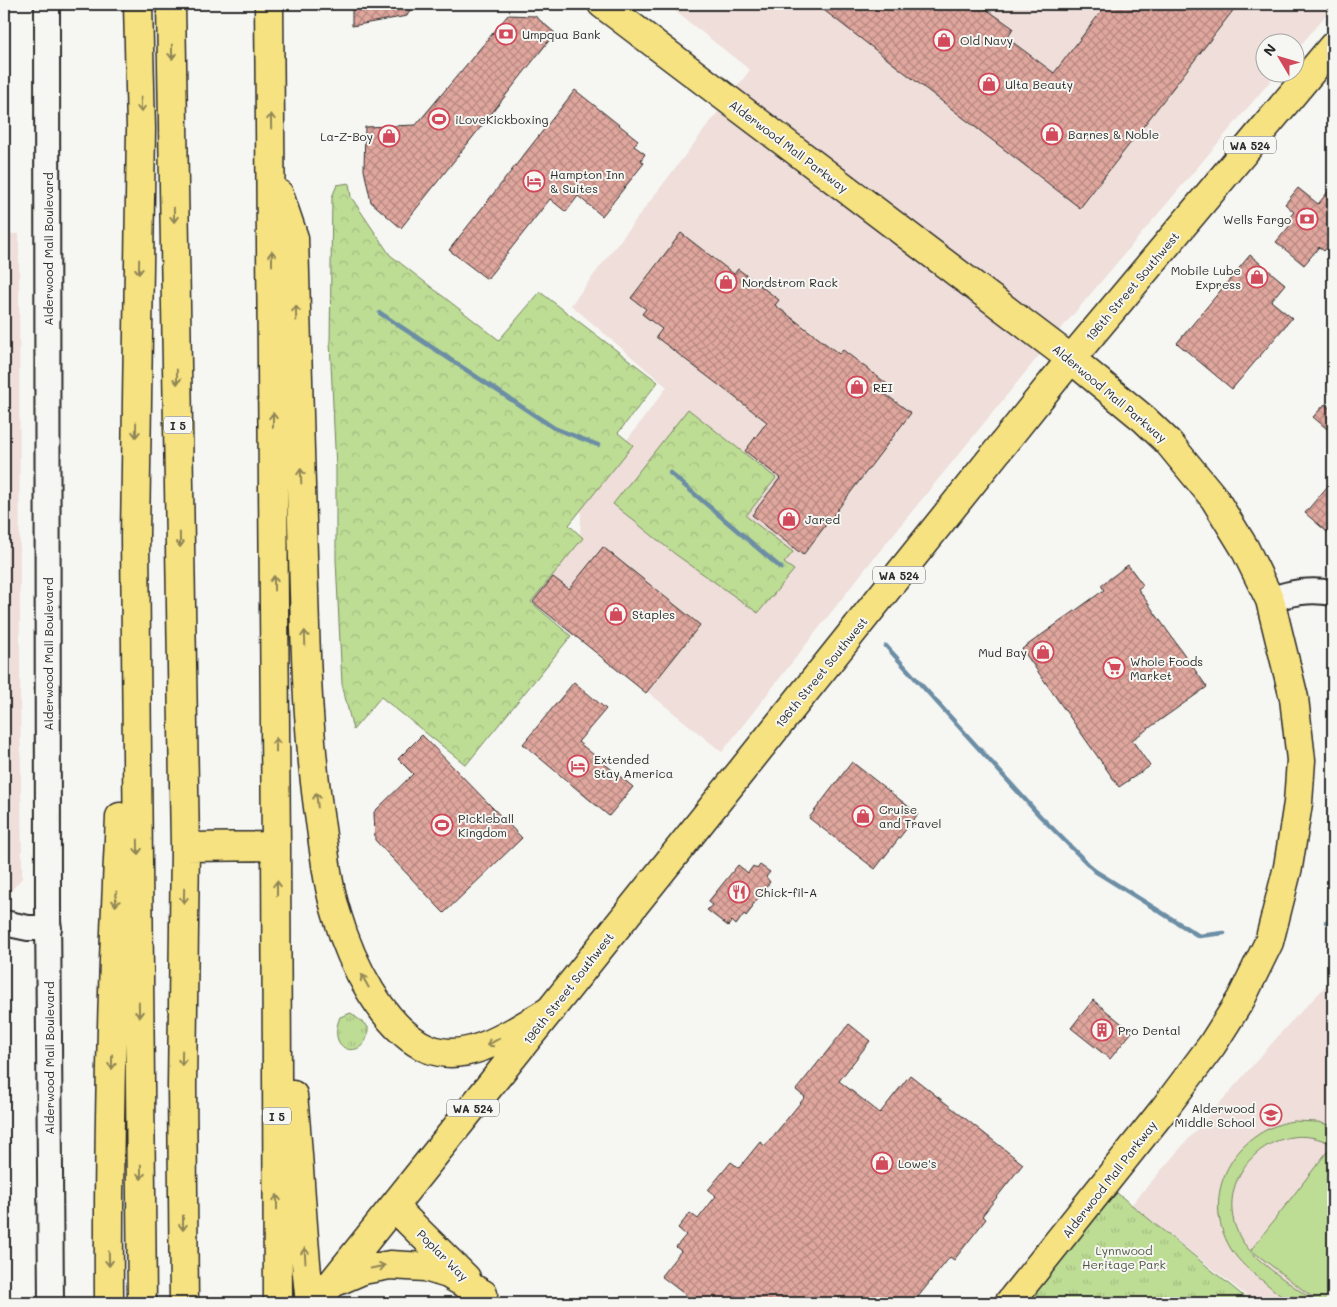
<svg xmlns="http://www.w3.org/2000/svg" width="1337" height="1307" font-family="Mali,sans-serif">
	<defs>
		<pattern id="grass-tufts" width="24" height="20" patternUnits="userSpaceOnUse" patternTransform="scale(1.25)"><rect width="24" height="20" fill="#bddc94"/><path d="M3 7l-1-3M5 7V3M7 7l1-3M15 17l-1-3M17 17v-4M19 17l1-3" fill="none" stroke="#a3bd80"/></pattern>
		<pattern id="forest-crowns" width="20" height="18" patternUnits="userSpaceOnUse" patternTransform="scale(1.25)"><rect width="20" height="18" fill="#bddc94"/><path d="M2 6a3 3 0 1 1 6 0M12 15a3 3 0 1 1 6 0" fill="none" stroke="#a3bd80"/></pattern>
		<pattern id="building-cross-hatch" width="8" height="8" patternUnits="userSpaceOnUse" patternTransform="scale(1.25)"><rect width="8" height="8" fill="#e0a79e"/><path d="M0 0l8 8M0 8l8-8" fill="none" stroke="#b68881"/></pattern>
	</defs>
	<rect width="100%" height="100%" fill="#f6f6f2"/>
	<filter id="ink" filterUnits="userSpaceOnUse"><feTurbulence type="fractalNoise" baseFrequency=".02" numOctaves="2"/><feDisplacementMap in="SourceGraphic" scale="10" xChannelSelector="R" yChannelSelector="G"/><feConvolveMatrix kernelMatrix="1 2 1 2 8 2 1 2 1" color-interpolation-filters="sRGB"/></filter>
	<g filter="url(#ink)">
		<path fill="#efded9" d="M 666,4 L 1333,4 L 1333,6 L 1295,52 L 1294,42 L 1264,42 L 1264,72 L 1277,73 L 1050,342 L 865,569 L 722,752 L 532,598 L 580,537 L 582,500 L 667,387 L 571,305 L 750,70 Z
			M 4,234 L 19,234 L 20,692 L 22,878 L 4,899 Z
			M 1333,979 L 1333,1303 L 1256,1303 L 1131,1205 L 1287,1026 Z"/>
		<path fill="url(#grass-tufts)" stroke="#748460" d="M 351,1013 L 368,1027 C 370,1061 324,1056 340,1017 Z
			M 1117,1193 L 1252,1303 L 1020,1303 Z"/>
		<path fill="url(#forest-crowns)" stroke="#748460" d="M 349,183 L 351,197 L 390,255 L 499,340 L 540,292 L 658,382 L 618,433 L 633,445 L 569,525 L 583,538 L 531,602 L 571,636 L 466,765 L 381,697 L 353,730 L 342,684 L 336,560 L 336,469 L 330,342 L 332,197 L 337,185 Z
			M 688,409 L 776,478 L 746,516 L 793,552 L 784,563 L 794,570 L 758,613 L 675,554 L 613,504 Z"/>
		<path fill="#bddc94" stroke="#748460" d="M 1293,1121 L 1318,1122 L 1333,1126 L 1333,1145 C 1274,1112 1207,1180 1241,1239 C 1255,1262 1294,1286 1317,1303 C 1310,1303 1297,1306 1290,1302 C 1281,1297 1272,1288 1263,1281 C 1251,1272 1239,1262 1231,1249 C 1198,1195 1234,1131 1293,1121 Z
			M 1330,1148 L 1333,1150 L 1333,1303 L 1320,1303 L 1251,1250 Z"/>
		<g fill="none" stroke-linecap="round" stroke-linejoin="round">
			<path stroke="#6c8ea5" stroke-width="4.5" d="M 380,313 L 554,428 L 598,445
				M 670,473 L 781,568
				M 886,646 L 1040,816 L 1095,871 L 1199,936 L 1224,933
				M 1326,922 L 1333,922"/>
		</g>
		<path fill="url(#building-cross-hatch)" stroke="#2b2b2b" d="M 352,4 L 413,4 L 407,16 L 352,26 Z
			M 816,4 L 979,4 L 1013,28 L 1007,38 L 1054,73 L 1107,4 L 1238,4 L 1080,208 Z
			M 508,15 L 535,16 L 555,33 L 401,228 L 371,202 L 364,170 L 365,127 L 416,125 Z
			M 575,90 L 638,140 L 634,146 L 645,154 L 641,160 L 644,163 L 602,216 L 578,196 L 566,212 L 550,199 L 487,279 L 449,250 Z
			M 1333,186 L 1333,240 L 1324,251 L 1319,247 L 1304,265 L 1276,242 L 1292,223 L 1287,220 L 1294,212 L 1285,204 L 1298,188 L 1318,204 Z
			M 681,233 L 734,274 L 738,269 L 779,300 L 775,305 L 839,354 L 843,350 L 891,387 L 885,394 L 911,413 L 803,555 L 752,515 L 780,478 L 745,451 L 767,422 L 656,337 L 662,329 L 642,314 L 646,309 L 631,298 Z
			M 1250,255 L 1285,284 L 1271,301 L 1292,318 L 1232,389 L 1177,343 Z
			M 1325,404 L 1333,411 L 1333,434 L 1313,417 Z
			M 1333,480 L 1333,537 L 1305,513 Z
			M 603,547 L 700,625 L 646,693 L 533,602 L 553,577 L 569,589 Z
			M 1128,565 L 1143,585 L 1138,589 L 1207,687 L 1132,740 L 1150,766 L 1119,787 L 1022,649 L 1104,590 L 1101,585 Z
			M 574,682 L 606,709 L 578,742 L 633,787 L 609,816 L 523,744 Z
			M 422,735 L 522,838 L 444,913 L 375,840 L 374,812 L 413,774 L 398,759 Z
			M 852,762 L 918,814 L 875,869 L 809,818 Z
			M 738,865 L 748,873 L 753,866 L 757,869 L 760,865 L 770,872 L 766,877 L 770,882 L 752,906 L 753,907 L 746,916 L 744,914 L 736,925 L 732,921 L 728,926 L 707,910 L 712,905 L 708,902 Z
			M 1093,1000 L 1132,1032 L 1110,1059 L 1071,1028 Z
			M 849,1024 L 870,1041 L 839,1081 L 880,1113 L 910,1075 L 1023,1164 L 982,1216 L 986,1219 L 954,1260 L 950,1257 L 913,1303 L 696,1303 L 661,1276 L 681,1251 L 676,1247 L 686,1235 L 678,1228 L 690,1213 L 698,1219 L 716,1196 L 708,1190 L 731,1162 L 739,1168 L 760,1142 L 765,1146 L 805,1097 L 796,1090 Z"/>
		<g fill="none" stroke-linecap="round" stroke-linejoin="round">
			<g stroke="#2b2b2b" stroke-width="28">
				<path id="secondary" d="M 47,4 L 48,907 L 51,1303
					M 1270,600 C 1292,592 1310,589 1333,593
					M 4,923 L 28,928 L 49,928"/>
			</g>
			<g stroke="#2b2b2b" stroke-width="31">
				<path id="primary" d="M 602,4 L 1071,359 L 1144,419 L 1168,442 L 1214,498 L 1244,547 L 1270,600 L 1294,698 L 1301,760 L 1298,803 L 1288,867 L 1269,942 L 1241,999 L 1212,1045 L 1164,1109 L 1009,1303
					M 394,1207 L 466,1278
					M 333,1283 L 363,1270 L 390,1265 L 425,1267 L 448,1274 L 483,1294
					M 316,1303 L 1071,359 L 1333,46"/>
			</g>
			<g stroke="#2b2b2b" stroke-width="31">
				<path id="highway" d="M 138,4 L 141,129 L 135,536 L 142,1303
					M 171,4 L 185,847 L 182,1086 L 184,1303
					M 269,4 L 276,846 L 278,1303
					M 279,194 L 294,238 C 297,356 301,474 304,592 C 306,671 309,750 321,828 C 325,857 328,887 337,915 C 350,960 383,1030 429,1049 C 470,1065 517,1029 551,1010
					M 185,847 L 276,846
					M 293,1095 C 300,1165 302,1234 310,1303
					M 109,1303 C 108,1141 112,979 120,817"/>
			</g>
			<use href="#secondary" stroke="#f6f6f2" stroke-width="24"/>
			<use href="#primary" stroke="#f6e281" stroke-width="28"/>
			<use href="#highway" stroke="#f6e281" stroke-width="28"/>
		</g>
		<defs><path id="oneway-shaft" d="M-6 0H5M1.5-3L5.5 0L1.5 3" fill="none" stroke-width="1.6" stroke-linecap="round" stroke-linejoin="round" transform="scale(1.25)"/></defs>
		<g stroke="#908656">
			<use href="#oneway-shaft" transform="translate(172 52) rotate(89)"/>
			<use href="#oneway-shaft" transform="translate(141 105) rotate(88)"/>
			<use href="#oneway-shaft" transform="translate(271 121) rotate(-91)"/>
			<use href="#oneway-shaft" transform="translate(174 215) rotate(89)"/>
			<use href="#oneway-shaft" transform="translate(272 258) rotate(-90)"/>
			<use href="#oneway-shaft" transform="translate(139 267) rotate(91)"/>
			<use href="#oneway-shaft" transform="translate(296 313) rotate(-92)"/>
			<use href="#oneway-shaft" transform="translate(177 377) rotate(89)"/>
			<use href="#oneway-shaft" transform="translate(273 420) rotate(-90)"/>
			<use href="#oneway-shaft" transform="translate(136 430) rotate(91)"/>
			<use href="#oneway-shaft" transform="translate(301 476) rotate(-92)"/>
			<use href="#oneway-shaft" transform="translate(180 540) rotate(89)"/>
			<use href="#oneway-shaft" transform="translate(274 583) rotate(-90)"/>
			<use href="#oneway-shaft" transform="translate(305 638) rotate(-92)"/>
			<use href="#oneway-shaft" transform="translate(276 745) rotate(-90)"/>
			<use href="#oneway-shaft" transform="translate(317 800) rotate(-96)"/>
			<use href="#oneway-shaft" transform="translate(138 847) rotate(89)"/>
			<use href="#oneway-shaft" transform="translate(277 888) rotate(-90)"/>
			<use href="#oneway-shaft" transform="translate(184 896) rotate(91)"/>
			<use href="#oneway-shaft" transform="translate(116 899) rotate(93)"/>
			<use href="#oneway-shaft" transform="translate(365 981) rotate(-119)"/>
			<use href="#oneway-shaft" transform="translate(139 1010) rotate(89)"/>
			<use href="#oneway-shaft" transform="translate(493 1042) rotate(151)"/>
			<use href="#oneway-shaft" transform="translate(182 1058) rotate(91)"/>
			<use href="#oneway-shaft" transform="translate(112 1062) rotate(91)"/>
			<use href="#oneway-shaft" transform="translate(141 1172) rotate(89)"/>
			<use href="#oneway-shaft" transform="translate(277 1202) rotate(-90)"/>
			<use href="#oneway-shaft" transform="translate(183 1223) rotate(90)"/>
			<use href="#oneway-shaft" transform="translate(305 1255) rotate(-93)"/>
			<use href="#oneway-shaft" transform="translate(109 1259) rotate(89)"/>
			<use href="#oneway-shaft" transform="translate(378 1267) rotate(-11)"/>
		</g>
	</g>
	<defs>
		<g id="bank-ring" transform="scale(1.125)"><circle r="9.5" fill="#f6f6f2" stroke="#d1495b" stroke-width="1.5"/><path d="M-6-4H6V4H-6ZM0-2.3a2.3 2.3 0 1 0 0 4.6a2.3 2.3 0 1 0 0-4.6Z" fill="#d1495b"/></g>
		<g id="shop-ring" transform="scale(1.125)"><circle r="9.5" fill="#f6f6f2" stroke="#d1495b" stroke-width="1.5"/><path d="M-5-2.5h2.3a2.7 3.5 0 0 1 5.4 0H5L5.5 6h-11ZM-1.5-2.5h3a1.5 2.3 0 0 0-3 0Z" fill="#d1495b"/></g>
		<g id="stadium-ring" transform="scale(1.125)"><circle r="9.5" fill="#f6f6f2" stroke="#d1495b" stroke-width="1.5"/><path d="M0-5a6.5 5 0 1 0 0 10a6.5 5 0 1 0 0-10ZM-3.5-1.8h7v3.6h-7Z" fill="#d1495b"/></g>
		<g id="hotel-ring" transform="scale(1.125)"><circle r="9.5" fill="#f6f6f2" stroke="#d1495b" stroke-width="1.5"/><path d="M-6-4.5h1.5V1H6V5H4.5V3h-9V5H-6ZM-4 0a1.8 1.8 0 1 1 3.6 0ZM.5 0V-2.5h3Q6-2.5 6 0Z" fill="#d1495b"/></g>
		<g id="supermarket-ring" transform="scale(1.125)"><circle r="9.5" fill="#f6f6f2" stroke="#d1495b" stroke-width="1.5"/><path d="M-6-5.5h2.5l.6 2H6L4.5 2H-2.5L-4.4-4H-6ZM-1.5 3.2a1.3 1.3 0 1 0 .1 0ZM3 3.2a1.3 1.3 0 1 0 .1 0Z" fill="#d1495b"/></g>
		<g id="restaurant-ring" transform="scale(1.125)"><circle r="9.5" fill="#f6f6f2" stroke="#d1495b" stroke-width="1.5"/><path d="M-5-6h1v4h1v-4h1v4h1v-4h1v5L-1.5 .5V6h-2V.5L-5-1ZM5-6V6H3V1.5H1.5Q1.5-4 5-6Z" fill="#d1495b"/></g>
		<g id="building-ring" transform="scale(1.125)"><circle r="9.5" fill="#f6f6f2" stroke="#d1495b" stroke-width="1.5"/><path d="M-4-6H4V6H1V3H-1V6H-4ZM-2.5-4.3h1.7v1.8h-1.7ZM.8-4.3h1.7v1.8H.8ZM-2.5-1h1.7V.8h-1.7ZM.8-1h1.7V.8H.8Z" fill="#d1495b"/></g>
		<g id="school-ring" transform="scale(1.125)"><circle r="9.5" fill="#f6f6f2" stroke="#d1495b" stroke-width="1.5"/><path d="M0-5L7-2L0 1L-7-2ZM-4 1L0 2.5L4 1V4Q0 6-4 4Z" fill="#d1495b"/></g>
	</defs>
	<g fill-rule="evenodd">
		<use href="#bank-ring" x="506" y="34"/>
		<use href="#shop-ring" x="944" y="40"/>
		<use href="#shop-ring" x="989" y="84"/>
		<use href="#stadium-ring" x="439" y="119"/>
		<use href="#shop-ring" x="1052" y="134"/>
		<use href="#shop-ring" x="389" y="136"/>
		<use href="#hotel-ring" x="534" y="181"/>
		<use href="#bank-ring" x="1307" y="219"/>
		<use href="#shop-ring" x="1257" y="277"/>
		<use href="#shop-ring" x="726" y="282"/>
		<use href="#shop-ring" x="857" y="387"/>
		<use href="#shop-ring" x="789" y="519"/>
		<use href="#shop-ring" x="616" y="614"/>
		<use href="#shop-ring" x="1043" y="652"/>
		<use href="#supermarket-ring" x="1114" y="668"/>
		<use href="#hotel-ring" x="578" y="766"/>
		<use href="#shop-ring" x="863" y="816"/>
		<use href="#stadium-ring" x="442" y="825"/>
		<use href="#restaurant-ring" x="739" y="892"/>
		<use href="#building-ring" x="1102" y="1030"/>
		<use href="#school-ring" x="1271" y="1115"/>
		<use href="#shop-ring" x="882" y="1163"/>
	</g>
	<g text-anchor="middle" dominant-baseline="central" stroke-width="4" stroke-linejoin="round" paint-order="stroke">
		<g fill="#f6f6f2" stroke="#686867" stroke-width="1">
			<rect x="1224" y="136.5" width="52" height="17" rx="4"/>
			<rect x="164" y="416.5" width="28" height="17" rx="4"/>
			<rect x="873" y="566.5" width="52" height="17" rx="4"/>
			<rect x="447" y="1099.5" width="52" height="17" rx="4"/>
			<rect x="263" y="1107.5" width="28" height="17" rx="4"/>
		</g>
		<g font-size="11" font-weight="bold" fill="#2b2b2b">
			<text x="1250" y="145">WA 524</text>
			<text x="178" y="425">I 5</text>
			<text x="899" y="575">WA 524</text>
			<text x="473" y="1108">WA 524</text>
			<text x="277" y="1116">I 5</text>
		</g>
		<g font-size="12" fill="#2b2b2b" stroke="#f6f6f2" text-anchor="start">
			<text x="522" y="34">Umpqua Bank</text>
			<text x="960" y="40">Old Navy</text>
			<text x="1005" y="84">Ulta Beauty</text>
			<text x="455" y="119">iLoveKickboxing</text>
			<text x="1068" y="134">Barnes &amp; Noble</text>
			<text x="373" y="136" text-anchor="end">La-Z-Boy</text>
			<text x="550" y="174">Hampton Inn<tspan x="550" dy="14">&amp; Suites</tspan></text>
			<text x="1291" y="219" text-anchor="end">Wells Fargo</text>
			<text x="1241" y="270" text-anchor="end">Mobile Lube<tspan x="1241" dy="14">Express</tspan></text>
			<text x="742" y="282">Nordstrom Rack</text>
			<text x="873" y="387">REI</text>
			<text x="805" y="519">Jared</text>
			<text x="632" y="614">Staples</text>
			<text x="1027" y="652" text-anchor="end">Mud Bay</text>
			<text x="1130" y="661">Whole Foods<tspan x="1130" dy="14">Market</tspan></text>
			<text x="594" y="759">Extended<tspan x="594" dy="14">Stay America</tspan></text>
			<text x="879" y="809">Cruise<tspan x="879" dy="14">and Travel</tspan></text>
			<text x="458" y="818">Pickleball<tspan x="458" dy="14">Kingdom</tspan></text>
			<text x="755" y="892">Chick-fil-A</text>
			<text x="1118" y="1030">Pro Dental</text>
			<text x="1255" y="1108" text-anchor="end">Alderwood<tspan x="1255" dy="14">Middle School</tspan></text>
			<text x="898" y="1163">Lowe's</text>
		</g>
		<g font-size="12" fill="#2b2b2b" stroke="#f6f6f2">
			<text transform="translate(789 146) rotate(37)">Alderwood Mall Parkway</text>
			<text transform="translate(48 249) rotate(-90)">Alderwood Mall Boulevard</text>
			<text transform="translate(1132 286) rotate(-50)">196th Street Southwest</text>
			<text transform="translate(1110 393) rotate(40)">Alderwood Mall Parkway</text>
			<text transform="translate(48 654) rotate(-90)">Alderwood Mall Boulevard</text>
			<text transform="translate(821 672) rotate(-51)">196th Street Southwest</text>
			<text transform="translate(568 988) rotate(-52)">196th Street Southwest</text>
			<text transform="translate(49 1058) rotate(-90)">Alderwood Mall Boulevard</text>
			<text transform="translate(1109 1179) rotate(-52)">Alderwood Mall Parkway</text>
			<text transform="translate(443 1255) rotate(45)">Poplar Way</text>
		</g>
		<g font-size="12" fill="#505745" stroke="#f6f6f2">
			<text x="1124" y="1250">Lynnwood<tspan x="1124" dy="14">Heritage Park</tspan></text>
		</g>
	</g>
	<rect width="1337" height="1307" fill="none" stroke="#f6f6f2" stroke-width="20"/>
	<rect x="10" y="10" width="1317" height="1287" fill="none" stroke="#2b2b2b" stroke-width="2" filter="url(#ink)"/>
	<g transform="translate(1280 58) rotate(308)"><circle r="24" fill="#f6f6f2" stroke="#a5a5a2"/>
	<path d="M0-4L9 19L0 12L-9 19Z" fill="#d1495b"/>
	<text y="-8" font-size="14" font-weight="bold" text-anchor="middle" fill="#2b2b2b">N</text>
	</g>
</svg>
